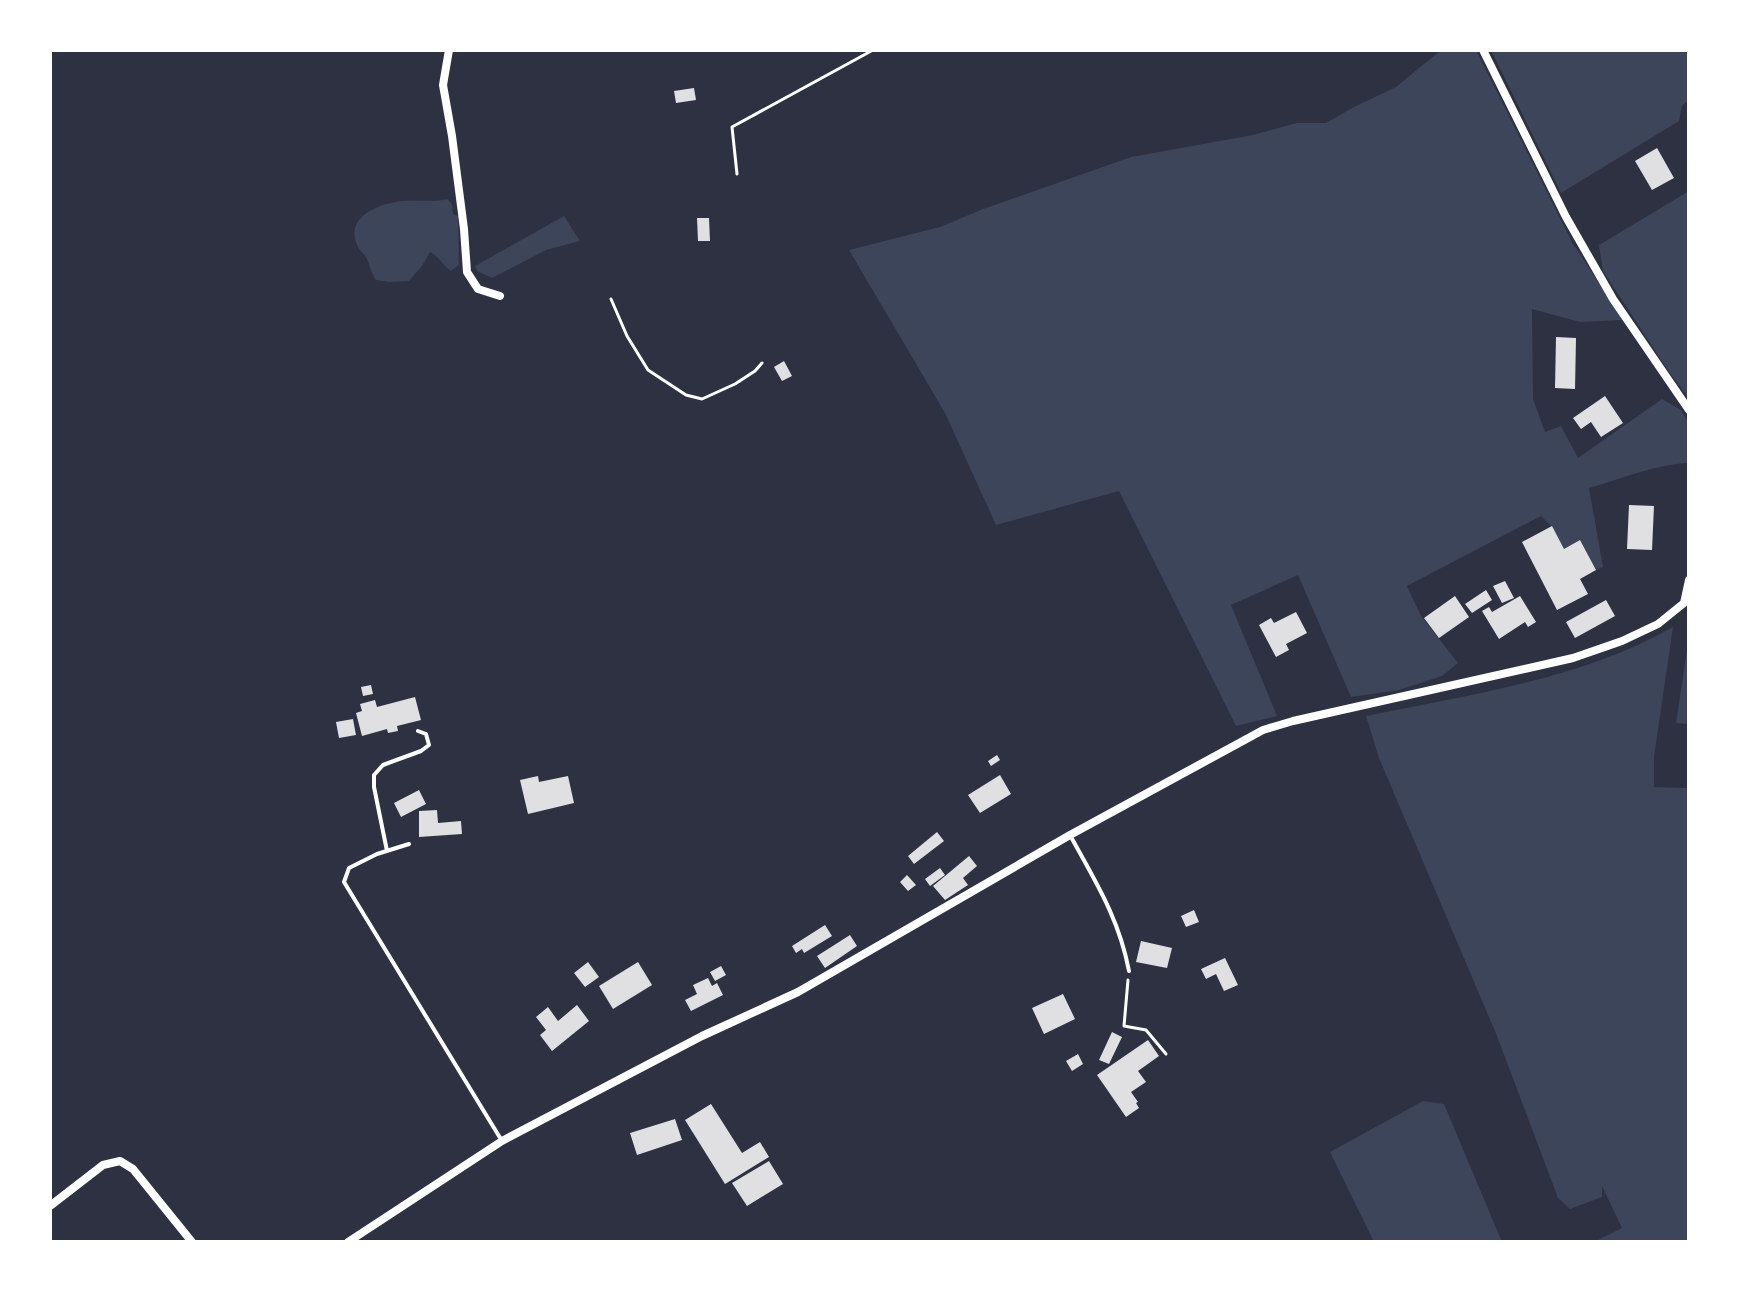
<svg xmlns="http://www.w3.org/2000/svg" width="1739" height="1292" font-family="'Times New Roman',serif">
	<rect width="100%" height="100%" fill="#2d3142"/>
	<path fill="#3c4559" d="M 1441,50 L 1476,50 L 1572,242 L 1623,320 L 1580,322 L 1532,309 L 1533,399 L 1545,432 L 1561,426 L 1578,458 L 1662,399 L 1681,410 L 1689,424 L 1689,463 C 1656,464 1621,479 1589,488 L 1603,567 L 1596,570 L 1580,540 L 1564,549 L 1552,527 L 1541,516 L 1407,586 L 1421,616 L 1458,663 L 1442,676 L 1399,690 L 1351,697 L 1298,575 L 1231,605 L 1277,716 L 1236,726 L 1119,491 L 996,525 L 945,413 L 849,250 L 940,227 L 983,209 L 1131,157 L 1253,135 L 1297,123 L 1326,123 L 1354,107 L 1396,87 Z
		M 1491,50 L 1689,50 L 1689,101 L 1682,105 L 1679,121 L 1561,193 Z
		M 1689,191 L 1689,399 L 1667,369 L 1603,271 L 1599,245 Z
		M 447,199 L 452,204 L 453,214 L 458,216 L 459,265 L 451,271 C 442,265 440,257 430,252 L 422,266 L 409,281 L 389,282 L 376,280 C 371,273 370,265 366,257 C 364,254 360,251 358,247 C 343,216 379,204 402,201 C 417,199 432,203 447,199 Z
		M 564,216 L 580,241 L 546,250 L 492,278 L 477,271 L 475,266 Z
		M 1673,627 L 1654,757 L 1654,787 L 1689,788 L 1689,1242 L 1594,1242 L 1622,1228 L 1602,1186 L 1602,1197 L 1570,1209 L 1558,1198 L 1497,1036 L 1379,758 L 1366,716 C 1468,695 1582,679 1673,627 Z
		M 1689,636 L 1689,724 L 1676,723 Z
		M 1423,1101 L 1444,1104 L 1502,1242 L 1374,1242 L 1330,1152 Z"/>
	<path fill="#e0e0e3" d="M 694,88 L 696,100 L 676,103 L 674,91 Z
		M 1657,148 L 1674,178 L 1652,190 L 1635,161 Z
		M 697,218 L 709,218 L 710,241 L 698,241 Z
		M 1556,337 L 1576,338 L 1575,389 L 1555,388 Z
		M 784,361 L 792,376 L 782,381 L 774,367 Z
		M 1605,396 L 1623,423 L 1601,437 L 1591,422 L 1581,429 L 1573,418 Z
		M 1629,505 L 1654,506 L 1652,550 L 1627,549 Z
		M 1552,526 L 1564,549 L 1580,540 L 1596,570 L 1580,579 L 1588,594 L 1557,610 L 1522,542 Z
		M 1505,581 L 1514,598 L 1502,603 L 1493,586 Z
		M 1486,590 L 1492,600 L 1472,613 L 1465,604 Z
		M 1455,596 L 1469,617 L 1439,638 L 1424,618 Z
		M 1520,596 L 1536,622 L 1528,627 L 1525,622 L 1499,639 L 1482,611 L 1489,607 L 1492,612 Z
		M 1606,600 L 1615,616 L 1575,638 L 1566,622 Z
		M 1296,612 L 1307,633 L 1286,644 L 1289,650 L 1276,657 L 1259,625 L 1271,618 L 1274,623 Z
		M 371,685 L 373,694 L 363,696 L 361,687 Z
		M 415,697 L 421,720 L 397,726 L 398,731 L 388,733 L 387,729 L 362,736 L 356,713 L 362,711 L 360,704 L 375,700 L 377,707 Z
		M 353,719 L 356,735 L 339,738 L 336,722 Z
		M 997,755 L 1000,760 L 991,766 L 988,761 Z
		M 1000,775 L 1011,794 L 980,813 L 968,795 Z
		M 538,776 L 539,782 L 568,776 L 574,803 L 528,814 L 520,780 Z
		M 419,790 L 426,804 L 401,817 L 394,803 Z
		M 437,810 L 438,823 L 461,821 L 462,834 L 419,837 L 419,811 Z
		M 937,832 L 944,841 L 914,864 L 908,856 Z
		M 969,856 L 977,866 L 963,878 L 968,885 L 945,900 L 933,886 Z
		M 940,868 L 945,875 L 930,886 L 925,879 Z
		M 907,875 L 916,885 L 908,891 L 900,882 Z
		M 1194,910 L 1199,922 L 1186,927 L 1181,916 Z
		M 825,925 L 832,936 L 804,953 L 802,949 L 796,953 L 792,946 Z
		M 850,935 L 857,946 L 825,968 L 817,956 Z
		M 1141,941 L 1172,948 L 1167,968 L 1136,962 Z
		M 1225,958 L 1238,985 L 1224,991 L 1216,974 L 1206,979 L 1201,969 Z
		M 588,962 L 599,977 L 585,987 L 574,973 Z
		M 638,962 L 652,985 L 613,1009 L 599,986 Z
		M 721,966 L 726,975 L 715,981 L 710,972 Z
		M 708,978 L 712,986 L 717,983 L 723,995 L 691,1011 L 685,1000 L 697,994 L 693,985 Z
		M 1063,994 L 1075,1019 L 1044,1034 L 1032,1008 Z
		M 577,1005 L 589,1021 L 552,1051 L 540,1035 L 546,1030 L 536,1017 L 548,1007 L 558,1021 Z
		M 1112,1032 L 1122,1037 L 1109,1064 L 1099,1060 Z
		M 1148,1040 L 1159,1056 L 1138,1071 L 1146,1082 L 1131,1092 L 1138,1102 L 1136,1103 L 1139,1108 L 1126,1117 L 1097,1075 Z
		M 1078,1054 L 1083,1064 L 1072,1071 L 1066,1061 Z
		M 711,1104 L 742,1153 L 760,1142 L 769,1157 L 725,1184 L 685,1120 Z
		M 675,1119 L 682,1140 L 637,1155 L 630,1133 Z
		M 769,1161 L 783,1184 L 747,1206 L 732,1183 Z"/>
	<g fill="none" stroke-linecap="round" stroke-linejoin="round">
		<path stroke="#fff" stroke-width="3" d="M 737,174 L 732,127 L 873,50
			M 611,299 L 627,336 L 648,370 L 686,395 L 702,399 L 735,384 L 755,371 L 762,363
			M 1128,980 L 1124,1026 L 1146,1030 L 1166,1054"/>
		<path stroke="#fff" stroke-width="4" d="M 1070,835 C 1095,881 1119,918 1129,971
			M 409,844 L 377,854 L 349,868 L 344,882 L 502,1141
			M 387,851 L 374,787 L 374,775 L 383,765 L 421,751 L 429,745 L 426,734 L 418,731"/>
		<path stroke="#fff" stroke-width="8" d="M 449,50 L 443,85 L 452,136 L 464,229 L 467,272 L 478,289 L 500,296
			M 1483,50 L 1566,217 L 1613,299 L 1689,410
			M 50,1206 L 103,1165 L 120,1161 L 133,1169 L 192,1242
			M 348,1242 L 502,1141 L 702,1036 L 798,992 L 1070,835 L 1263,730 L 1293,721 L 1573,658 L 1622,641 L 1658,624 L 1684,603 L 1689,580"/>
	</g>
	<rect width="1739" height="1292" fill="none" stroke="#ffffff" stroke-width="104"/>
</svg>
